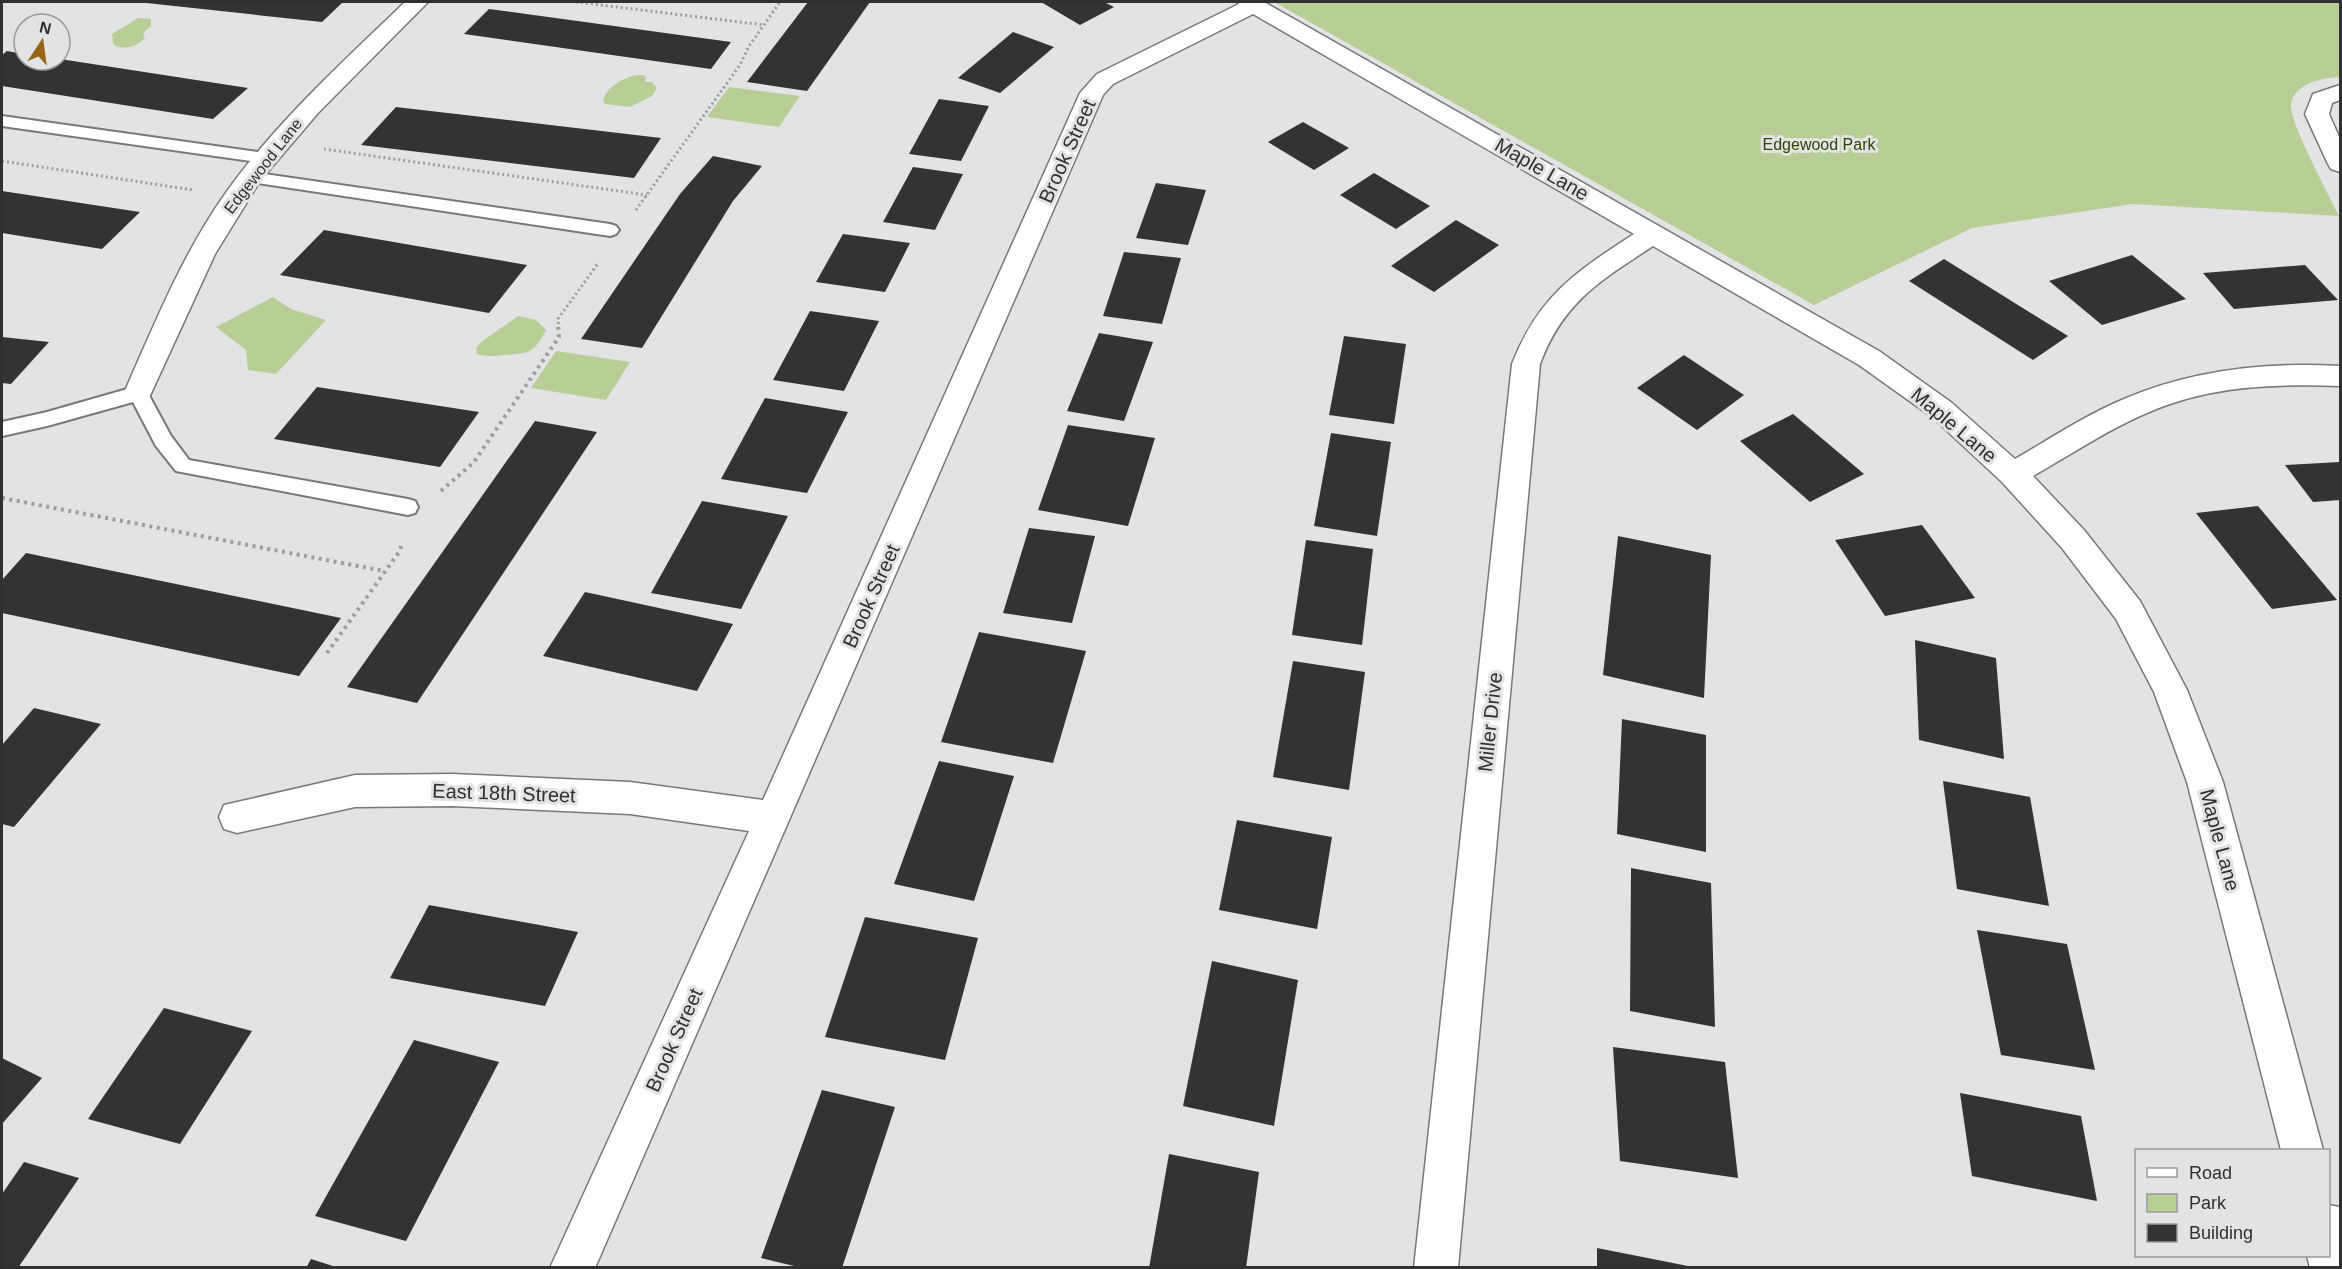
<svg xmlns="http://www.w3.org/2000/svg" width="2342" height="1269" font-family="Arial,sans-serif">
	<rect width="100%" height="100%" fill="#e2e3e4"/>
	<path fill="#b9ce97" d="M 1274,2 L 2340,2 L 2340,77 C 2322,78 2295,83 2291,104 C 2288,120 2330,197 2339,216 L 2133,204 L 1972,228 L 1814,305 Z
		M 138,18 L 151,19 L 151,26 L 143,33 L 145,38 C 137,47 123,51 113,44 L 112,34 Z
		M 643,75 L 646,77 L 645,82 L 652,82 L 657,88 L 652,96 L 630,107 L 605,104 L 603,100 C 608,85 628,74 643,75 Z
		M 729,87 L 800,96 L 779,127 L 707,117 Z
		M 273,297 L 291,309 L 326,320 L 276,374 L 248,370 L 246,350 L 216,327 Z
		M 518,316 L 536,320 L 546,330 C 534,353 530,353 506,355 C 495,356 487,357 477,354 L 476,348 L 484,340 Z
		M 556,351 L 630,362 L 606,400 L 531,388 Z"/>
	<path fill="#343333" d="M 137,2 L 343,2 L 322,22 Z
		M 808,2 L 870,2 L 807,91 L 747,82 Z
		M 1041,2 L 1104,2 L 1114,7 L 1080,25 Z
		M 489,9 L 731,42 L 711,69 L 464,34 Z
		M 1013,32 L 1054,47 L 1000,93 L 958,78 Z
		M 7,51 L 24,54 L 24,60 L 60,59 L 248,88 L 213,119 L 2,86 L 2,55 Z
		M 939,99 L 989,106 L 961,161 L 909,154 Z
		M 396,107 L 661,138 L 634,178 L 361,145 Z
		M 1303,122 L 1349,148 L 1314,170 L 1268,142 Z
		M 713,156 L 762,166 L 733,201 L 642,348 L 581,339 L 680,194 Z
		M 913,167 L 963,174 L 935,230 L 883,222 Z
		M 1374,173 L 1430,206 L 1396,229 L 1340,195 Z
		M 1156,183 L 1206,190 L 1188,245 L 1136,238 Z
		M 2,191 L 140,212 L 102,249 L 2,233 Z
		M 1456,220 L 1499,245 L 1434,292 L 1391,266 Z
		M 324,230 L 527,265 L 489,313 L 280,275 Z
		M 843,234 L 910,243 L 885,292 L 816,282 Z
		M 1124,252 L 1181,258 L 1162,324 L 1103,316 Z
		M 2132,255 L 2186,299 L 2102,325 L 2049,281 Z
		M 1944,259 L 2068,336 L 2033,360 L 1909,281 Z
		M 2305,265 L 2338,300 L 2234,309 L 2203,273 Z
		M 810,311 L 879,321 L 844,391 L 773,380 Z
		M 1099,333 L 1153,342 L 1124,421 L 1067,411 Z
		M 1344,336 L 1406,344 L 1394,424 L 1329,415 Z
		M 2,337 L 49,342 L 11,384 L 2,383 Z
		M 1684,355 L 1744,395 L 1697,430 L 1637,388 Z
		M 317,387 L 479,412 L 440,467 L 274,439 Z
		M 765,398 L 848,412 L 807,493 L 721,479 Z
		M 1793,414 L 1864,474 L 1810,502 L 1740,441 Z
		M 535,421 L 597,432 L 417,703 L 347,687 Z
		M 1068,425 L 1155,438 L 1128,526 L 1038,510 Z
		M 1331,433 L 1391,442 L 1377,536 L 1314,526 Z
		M 2340,462 L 2340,500 L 2313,502 L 2285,465 Z
		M 702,501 L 788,516 L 741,609 L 651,593 Z
		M 2258,506 L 2337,600 L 2272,609 L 2196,513 Z
		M 1922,525 L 1975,598 L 1885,616 L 1835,540 Z
		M 1029,528 L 1095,536 L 1072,623 L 1003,613 Z
		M 1618,536 L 1711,555 L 1704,698 L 1603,675 Z
		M 1306,540 L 1373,549 L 1362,645 L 1292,635 Z
		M 26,553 L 341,618 L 299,676 L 2,613 L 2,580 Z
		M 585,592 L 733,624 L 697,691 L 543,656 Z
		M 979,632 L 1086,651 L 1053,763 L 941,742 Z
		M 1915,640 L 1996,658 L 2004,759 L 1919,740 Z
		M 1293,661 L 1365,672 L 1349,790 L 1273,777 Z
		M 34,708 L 101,724 L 14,827 L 2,824 L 2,745 Z
		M 1622,719 L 1706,735 L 1706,852 L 1617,834 Z
		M 939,761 L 1014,776 L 974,901 L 894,884 Z
		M 1943,781 L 2030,797 L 2049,906 L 1957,889 Z
		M 1237,820 L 1332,837 L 1317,929 L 1219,910 Z
		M 1631,868 L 1711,883 L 1715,1027 L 1630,1011 Z
		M 429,905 L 578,932 L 545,1006 L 390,978 Z
		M 865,917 L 978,938 L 945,1060 L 825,1037 Z
		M 1977,930 L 2067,944 L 2095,1070 L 2001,1055 Z
		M 1212,961 L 1298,980 L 1274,1126 L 1183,1106 Z
		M 164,1008 L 252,1031 L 180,1144 L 88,1119 Z
		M 414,1040 L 499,1062 L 406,1241 L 315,1216 Z
		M 1613,1047 L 1725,1062 L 1738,1178 L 1620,1161 Z
		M 2,1058 L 42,1078 L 2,1124 Z
		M 822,1090 L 895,1107 L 842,1268 L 802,1268 L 761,1258 Z
		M 1960,1093 L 2081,1116 L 2097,1201 L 1972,1176 Z
		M 1169,1154 L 1259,1172 L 1246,1268 L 1149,1268 Z
		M 24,1162 L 79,1178 L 18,1268 L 2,1268 L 2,1194 Z
		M 1597,1248 L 1688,1266 L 1688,1268 L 1597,1268 Z
		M 311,1259 L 336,1267 L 336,1268 L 306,1268 Z"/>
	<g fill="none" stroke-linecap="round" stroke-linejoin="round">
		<g stroke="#777879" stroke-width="4">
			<path id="service" d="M 2,116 L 265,153 L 271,154 L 273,158 L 271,162 L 265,163 L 2,126 Z
				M 250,172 L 610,224 L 616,226 L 619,230 L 616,234 L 610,236 L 244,181 L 242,177 L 244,173 Z
				M 138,386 L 145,388 L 171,436 L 189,460 L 408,499 L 415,501 L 418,507 L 415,513 L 408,515 L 176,471 L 156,446 L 133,402 L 47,426 L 2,436 L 2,422 L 47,412 Z"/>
		</g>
		<g stroke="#777879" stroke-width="3">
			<path id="minor" d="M 405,2 L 428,2 L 318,113 L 260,181 L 215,254 L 148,400 L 138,403 L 128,400 L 124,393 C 154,325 182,255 225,194 C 276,122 342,63 405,2 Z
				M 1237,2 L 1264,2 L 1879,351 L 1952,403 L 2015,459 C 2051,438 2086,415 2124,399 C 2192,370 2267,362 2340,366 L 2340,386 C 2283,384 2222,385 2167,405 C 2119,422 2077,451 2033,476 L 2084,530 L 2140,601 L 2187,690 L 2223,782 L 2323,1150 L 2281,1150 L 2187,782 L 2154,692 L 2116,619 L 2062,548 L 2002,482 L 1932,417 L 1859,365 L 1653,246 C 1600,281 1563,302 1540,364 L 1458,1268 L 1414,1268 L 1512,364 C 1538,297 1575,272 1634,234 L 1253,14 L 1113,84 L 1103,95 L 595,1268 L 550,1268 L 749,831 L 630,814 L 452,806 L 355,807 L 237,833 L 224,829 L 219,817 L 224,805 L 355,775 L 452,774 L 630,782 L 763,800 L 1080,93 L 1097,74 L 1239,4 Z
				M 2340,85 L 2340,100 L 2332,103 L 2329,114 L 2340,139 L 2340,172 L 2331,169 L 2328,164 L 2305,114 L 2313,94 Z
				M 2328,1205 L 2340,1207 L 2340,1268 L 2310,1268 L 2307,1256 L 2328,1256 Z"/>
		</g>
		<path stroke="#9c9d9e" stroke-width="3" stroke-dasharray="2 3" stroke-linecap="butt" d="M 576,2 L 764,25
			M 324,149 L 647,195
			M 2,161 L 193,190
			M 636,210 L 740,65 L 749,46 L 780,2
			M 559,329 L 558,319 L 599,262"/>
		<path stroke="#9c9d9e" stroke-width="4" stroke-dasharray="3 4.5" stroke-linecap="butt" d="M 441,491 L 474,462 L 559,337 L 558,327
			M 2,498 L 384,571
			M 327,653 L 399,552 L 403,542"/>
		<use href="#service" fill="#fff" fill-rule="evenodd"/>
		<use href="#minor" fill="#fff" fill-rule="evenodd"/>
	</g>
	<g text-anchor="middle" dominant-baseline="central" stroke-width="6" stroke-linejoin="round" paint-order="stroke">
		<g font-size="16" fill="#324400" stroke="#e2e3e4">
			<text x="1819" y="144">Edgewood Park</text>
		</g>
		<g font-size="16" fill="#2f3030" stroke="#e2e3e4">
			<text transform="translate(263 166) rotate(-52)">Edgewood Lane</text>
		</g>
		<g font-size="20" fill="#2f3030" stroke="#e2e3e4">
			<text transform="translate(1067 151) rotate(-66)">Brook Street</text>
			<text transform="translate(1542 169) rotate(30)">Maple Lane</text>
			<text transform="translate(1954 425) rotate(40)">Maple Lane</text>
			<text transform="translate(871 596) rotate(-66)">Brook Street</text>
			<text transform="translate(1490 722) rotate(-84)">Miller Drive</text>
			<text transform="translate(504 793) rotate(2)">East 18th Street</text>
			<text transform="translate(2220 840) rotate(75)">Maple Lane</text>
			<text transform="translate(674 1040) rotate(-66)">Brook Street</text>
		</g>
	</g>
	<rect width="2342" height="1269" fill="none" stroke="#2f3030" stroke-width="6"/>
	<rect x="2135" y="1149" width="195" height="108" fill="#e2e3e4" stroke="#9a9b9c" stroke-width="1.5"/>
	<rect x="2147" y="1168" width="30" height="9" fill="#ffffff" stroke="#9a9b9c" stroke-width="1.5"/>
	<text x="2189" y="1179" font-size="18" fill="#2f3030">Road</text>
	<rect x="2147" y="1194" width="30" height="18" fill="#b9ce97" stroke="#9a9b9c" stroke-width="1.5"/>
	<text x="2189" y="1209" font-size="18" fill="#2f3030">Park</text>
	<rect x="2147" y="1224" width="30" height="18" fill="#343333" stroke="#9a9b9c" stroke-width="1.5"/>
	<text x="2189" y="1239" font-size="18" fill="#2f3030">Building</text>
	<g transform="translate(42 42) rotate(13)"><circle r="28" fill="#e2e3e4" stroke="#9a9b9c" stroke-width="1.5"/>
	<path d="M0-4.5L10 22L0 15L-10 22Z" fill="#966616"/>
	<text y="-9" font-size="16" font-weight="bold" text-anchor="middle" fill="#2f3030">N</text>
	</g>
</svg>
